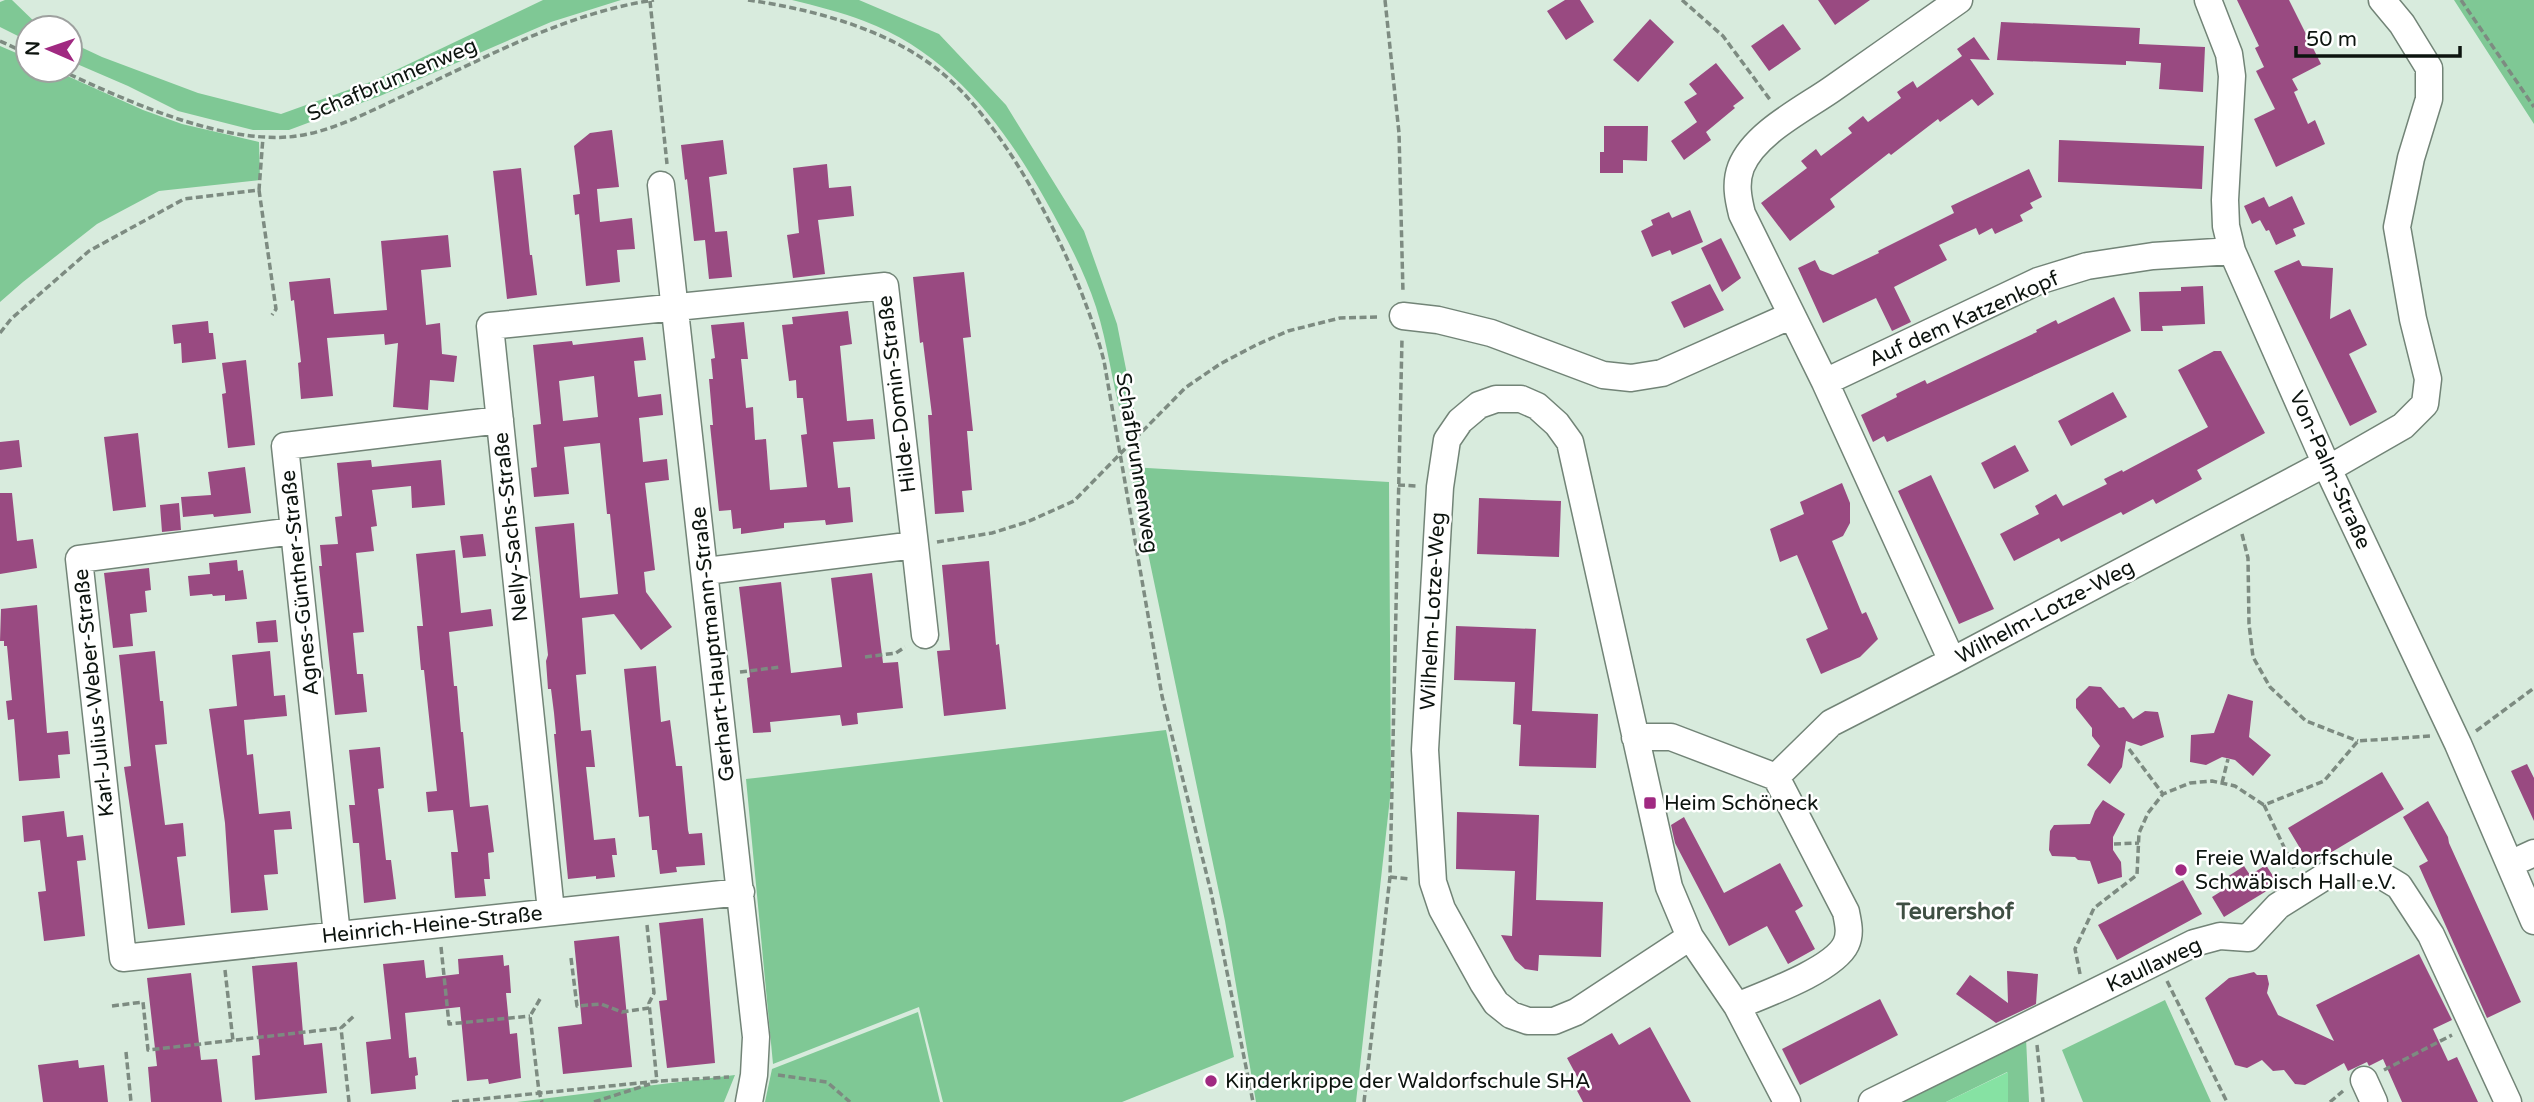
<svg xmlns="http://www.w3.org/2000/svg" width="2534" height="1102" font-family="'Varela Round',sans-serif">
	<rect width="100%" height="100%" fill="#d8ebdd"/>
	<path fill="#7fc895" d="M 5,0 L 12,0 L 41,28 L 28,28 L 28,41 L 0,27 L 0,2 Z
		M 543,0 L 621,0 L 551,22 L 380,96 L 289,130 L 253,130 L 178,111 L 128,86 L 70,61 L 70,42 L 102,57 L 198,93 L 281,114 L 373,81 Z
		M 792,0 L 859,0 L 939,34 L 1006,105 L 1084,231 L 1117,324 L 1134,409 L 1123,421 C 1112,384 1108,344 1096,307 C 1084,270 1065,235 1046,201 C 1004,125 948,52 864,21 C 841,12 816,6 792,0 Z
		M 2454,0 L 2534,0 L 2534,124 Z
		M 0,46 L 28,58 L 28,70 L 54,70 L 143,110 L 182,124 L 259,142 L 260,180 L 159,191 L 97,224 L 23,282 L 0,302 Z
		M 1130,467 L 1389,482 L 1391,789 L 1356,1102 L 1256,1102 L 1225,921 Z
		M 1166,730 L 1234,1057 L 1122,1102 L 943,1102 L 919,1007 L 773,1064 L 746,779 Z
		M 2165,1000 L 2211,1102 L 2083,1102 L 2062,1050 Z
		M 918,1012 L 940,1102 L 765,1102 L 772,1069 Z
		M 2026,1038 L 2029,1102 L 2008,1102 L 2007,1072 L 1946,1102 L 1901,1102 Z
		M 735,1075 L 724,1102 L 517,1102 Z"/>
	<path fill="#86e2a3" d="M 2008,1072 L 2008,1102 L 1946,1102 Z"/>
	<path fill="#994a81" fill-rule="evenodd" d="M 1565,0 L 1580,0 L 1594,22 L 1566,40 L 1547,11 Z
		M 1818,0 L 1870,0 L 1835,25 Z
		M 2237,0 L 2289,0 L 2321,64 L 2292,79 L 2298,90 L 2294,92 L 2308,124 L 2315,120 L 2325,144 L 2276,167 L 2254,119 L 2275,109 L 2256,71 L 2264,67 L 2255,48 L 2259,46 Z
		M 1650,19 L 1674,42 L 1638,82 L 1613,60 Z
		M 2001,22 L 2140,28 L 2139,44 L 2205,47 L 2203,92 L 2159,89 L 2161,63 L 2126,61 L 2126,65 L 1997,60 Z
		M 1783,24 L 1801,49 L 1769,71 L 1751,46 Z
		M 1974,37 L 1990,60 L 1970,59 L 1994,94 L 1978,106 L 1972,99 L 1940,122 L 1938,119 L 1891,155 L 1889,153 L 1830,199 L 1835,207 L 1790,241 L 1761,203 L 1807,168 L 1801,161 L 1816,149 L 1821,156 L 1852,133 L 1848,128 L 1863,116 L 1868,122 L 1901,98 L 1897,92 L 1904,87 L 1913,81 L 1917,88 L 1962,56 L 1957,49 Z
		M 1716,63 L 1744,98 L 1733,106 L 1735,108 L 1706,132 L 1711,140 L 1684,160 L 1671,141 L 1697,122 L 1684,102 L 1697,94 L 1689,84 Z
		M 1604,126 L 1648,126 L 1647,161 L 1623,160 L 1623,173 L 1600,173 L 1600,152 L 1604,152 Z
		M 612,130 L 619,187 L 597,189 L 600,222 L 632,218 L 635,249 L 617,250 L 620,282 L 586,286 L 579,214 L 575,215 L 573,195 L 580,194 L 574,146 L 590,133 Z
		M 723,140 L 727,174 L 709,177 L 715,232 L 727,231 L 732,277 L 709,279 L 705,240 L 694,241 L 687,179 L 685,180 L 681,145 Z
		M 2059,140 L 2204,146 L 2202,189 L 2058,182 Z
		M 827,164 L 829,188 L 851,186 L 854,216 L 818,220 L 825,274 L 793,278 L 787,235 L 799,233 L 793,168 Z
		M 521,168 L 530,255 L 532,255 L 537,295 L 507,299 L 493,171 Z
		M 2029,169 L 2042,197 L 2030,203 L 2033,208 L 2020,215 L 2023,221 L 1995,234 L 1992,228 L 1979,235 L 1976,228 L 1939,245 L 1947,260 L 1894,287 L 1911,322 L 1892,331 L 1876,298 L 1823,323 L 1798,268 L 1815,260 L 1820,270 L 1833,275 L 1879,253 L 1878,251 L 1954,213 L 1951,206 Z
		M 2292,196 L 2305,224 L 2293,229 L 2296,236 L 2276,245 L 2269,230 L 2266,231 L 2260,220 L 2252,224 L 2244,206 L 2264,197 L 2269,207 Z
		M 1690,210 L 1703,242 L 1672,255 L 1670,250 L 1652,257 L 1641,231 L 1653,225 L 1651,220 L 1669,212 L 1672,218 Z
		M 448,235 L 451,267 L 421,270 L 426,325 L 440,323 L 442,354 L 457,356 L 454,382 L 430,380 L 428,410 L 393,407 L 398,343 L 385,345 L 384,334 L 327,338 L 333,396 L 301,399 L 298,363 L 301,362 L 294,300 L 291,301 L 289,282 L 330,278 L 334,314 L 387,310 L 381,241 Z
		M 1721,238 L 1741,278 L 1722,292 L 1701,248 Z
		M 2299,260 L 2302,266 L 2333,268 L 2330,319 L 2350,309 L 2367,345 L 2349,354 L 2377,412 L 2350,426 L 2274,271 Z
		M 964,272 L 971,337 L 963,338 L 973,431 L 967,431 L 972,490 L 962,491 L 964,512 L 935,514 L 928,415 L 932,415 L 923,342 L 920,343 L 913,277 Z
		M 1710,284 L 1724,310 L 1684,328 L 1671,302 Z
		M 2203,286 L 2205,324 L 2162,326 L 2163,331 L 2141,331 L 2139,292 L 2181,291 L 2181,287 Z
		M 2114,297 L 2131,331 L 1887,442 L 1884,436 L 1873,442 L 1861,415 L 1897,397 L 1896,394 L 1925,380 L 1927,384 L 2037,332 L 2036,330 L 2056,320 L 2058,324 Z
		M 848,311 L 852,344 L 840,346 L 847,421 L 873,419 L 875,439 L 833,442 L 838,488 L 850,487 L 853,522 L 826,525 L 825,520 L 784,523 L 784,528 L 741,534 L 741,528 L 733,529 L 731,510 L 719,511 L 710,425 L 713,425 L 709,379 L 713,379 L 711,359 L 715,358 L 711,325 L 744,322 L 748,359 L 741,359 L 746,408 L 753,407 L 755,440 L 766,439 L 770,490 L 807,487 L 801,435 L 807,434 L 803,398 L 797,398 L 796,380 L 789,381 L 782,325 L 793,324 L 792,317 Z
		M 208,321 L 209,333 L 213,333 L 216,359 L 182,363 L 181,343 L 174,344 L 172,325 Z
		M 643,337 L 646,360 L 634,361 L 638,397 L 661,394 L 663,415 L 639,418 L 643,462 L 667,459 L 669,480 L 645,483 L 655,570 L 644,572 L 646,592 L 672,627 L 641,650 L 614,614 L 582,618 L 586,674 L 576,675 L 581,731 L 591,730 L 595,767 L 586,767 L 594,840 L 615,838 L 617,855 L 612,855 L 615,877 L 596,879 L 596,876 L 568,879 L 554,734 L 556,734 L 554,713 L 551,689 L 548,689 L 546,661 L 548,655 L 535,527 L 574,523 L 580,598 L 618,594 L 610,514 L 607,514 L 600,443 L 564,447 L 569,494 L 534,497 L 531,468 L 537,467 L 533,425 L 541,424 L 533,345 L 572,341 L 573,345 ZM 594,376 L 598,417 L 563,421 L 559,381 Z
		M 2214,351 L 2221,351 L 2265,433 L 2197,470 L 2202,479 L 2156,504 L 2153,499 L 2123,515 L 2121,512 L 2061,542 L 2059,538 L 2014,561 L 2000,534 L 2039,514 L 2035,506 L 2056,494 L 2063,506 L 2107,484 L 2104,479 L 2122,470 L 2123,472 L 2208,427 L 2178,370 Z
		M 246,360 L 255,445 L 228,448 L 222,394 L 226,393 L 222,363 Z
		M 2113,392 L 2127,417 L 2071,446 L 2058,421 Z
		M 138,433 L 146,507 L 113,511 L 104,437 Z
		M 19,440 L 22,467 L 0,470 L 0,442 Z
		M 2015,445 L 2029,471 L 1994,489 L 1981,463 Z
		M 371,460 L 372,467 L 441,460 L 445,505 L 412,508 L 411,486 L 372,490 L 377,526 L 371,527 L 374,551 L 356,553 L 364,632 L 353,633 L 357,674 L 363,674 L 367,712 L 335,715 L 319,566 L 322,566 L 320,545 L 338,544 L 335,517 L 342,516 L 337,463 Z
		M 245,467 L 251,513 L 214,517 L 213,514 L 183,517 L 181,497 L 211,495 L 208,472 Z
		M 1931,475 L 1994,609 L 1959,624 L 1898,491 Z
		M 1842,483 L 1850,503 L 1850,523 L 1843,536 L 1832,541 L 1862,614 L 1866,612 L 1878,639 L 1860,657 L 1821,674 L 1806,639 L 1828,629 L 1797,555 L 1780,562 L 1770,529 L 1804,514 L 1800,502 Z
		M 0,493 L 12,493 L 17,541 L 33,539 L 37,568 L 0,574 Z
		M 1479,498 L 1561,501 L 1559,557 L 1477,554 Z
		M 179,503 L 181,530 L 162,532 L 160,505 Z
		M 483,534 L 486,556 L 463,558 L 460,536 Z
		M 455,550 L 461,613 L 491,609 L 493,626 L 449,632 L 454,686 L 457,686 L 461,732 L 463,732 L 470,807 L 488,805 L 494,852 L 488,853 L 490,879 L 484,879 L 486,896 L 455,898 L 451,852 L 458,852 L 453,810 L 428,812 L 426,792 L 437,791 L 424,670 L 421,670 L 417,626 L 423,626 L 416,554 Z
		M 237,560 L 238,571 L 243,570 L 247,599 L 225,601 L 225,595 L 213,596 L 212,594 L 190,596 L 188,576 L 210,574 L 209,563 Z
		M 989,561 L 996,645 L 999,644 L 1006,709 L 944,716 L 937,651 L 950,650 L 942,565 Z
		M 149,568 L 151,590 L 145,591 L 147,612 L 130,614 L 133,646 L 113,648 L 104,573 Z
		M 872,573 L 883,663 L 898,662 L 903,708 L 857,713 L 858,724 L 842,726 L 840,715 L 770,722 L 771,732 L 753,733 L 747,678 L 750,677 L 739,587 L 781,582 L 791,673 L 842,667 L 831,578 Z
		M 37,605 L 47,733 L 68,731 L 70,754 L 58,755 L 60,778 L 19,781 L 14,719 L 8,720 L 6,701 L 12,700 L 7,646 L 4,646 L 4,641 L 0,641 L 1,609 Z
		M 276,620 L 278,642 L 258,643 L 256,622 Z
		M 1456,626 L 1536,629 L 1532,711 L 1598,714 L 1596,768 L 1519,766 L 1521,725 L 1513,724 L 1515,682 L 1454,680 Z
		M 155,651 L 160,701 L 163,701 L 167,744 L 155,745 L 165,825 L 183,823 L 186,856 L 177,857 L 185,925 L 148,929 L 124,767 L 131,766 L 119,655 Z
		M 270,651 L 274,696 L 285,695 L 287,716 L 244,720 L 247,755 L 253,754 L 259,814 L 290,811 L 292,829 L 274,830 L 278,874 L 264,875 L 268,910 L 231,913 L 225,823 L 209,709 L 237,706 L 232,655 Z
		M 656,666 L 661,722 L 670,720 L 676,766 L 682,766 L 688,830 L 689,834 L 702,833 L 705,865 L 676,867 L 677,872 L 660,874 L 657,850 L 652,850 L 649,816 L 639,817 L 624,669 Z
		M 2089,686 L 2101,687 L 2119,708 L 2124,707 L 2133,719 L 2145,711 L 2158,712 L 2164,737 L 2141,746 L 2126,741 L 2122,767 L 2110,784 L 2087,765 L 2100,746 L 2092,736 L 2092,728 L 2076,708 L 2076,699 Z
		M 2228,694 L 2253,701 L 2249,737 L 2271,755 L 2253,776 L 2235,760 L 2222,757 L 2206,765 L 2190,762 L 2191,735 L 2214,733 Z
		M 380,747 L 384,788 L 378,789 L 386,860 L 391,860 L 396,899 L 364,903 L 359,843 L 353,843 L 349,805 L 355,805 L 349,750 Z
		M 2527,764 L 2534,778 L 2534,821 L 2511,771 Z
		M 2382,772 L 2404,809 L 2310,865 L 2288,828 Z
		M 2103,800 L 2125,814 L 2113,837 L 2113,850 L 2121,862 L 2122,877 L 2098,884 L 2090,861 L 2078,860 L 2075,857 L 2052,856 L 2049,850 L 2050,831 L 2054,825 L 2090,824 L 2095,811 Z
		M 2428,801 L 2448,837 L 2449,843 L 2521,1002 L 2487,1018 L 2419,866 L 2428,861 L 2403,817 Z
		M 64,811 L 67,837 L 83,835 L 86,860 L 77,861 L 85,936 L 44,941 L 38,892 L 46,891 L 40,840 L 24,842 L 22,816 Z
		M 1457,812 L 1539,815 L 1536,900 L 1603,902 L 1601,957 L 1539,955 L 1538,971 L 1525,969 L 1515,960 L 1501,935 L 1512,936 L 1515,871 L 1456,869 Z
		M 1684,817 L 1724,893 L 1780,863 L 1803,906 L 1795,911 L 1815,949 L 1788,964 L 1767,926 L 1729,946 L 1675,843 L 1671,825 Z
		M 2266,865 L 2278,884 L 2224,917 L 2212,897 L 2228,887 L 2224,879 L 2244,866 L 2250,875 Z
		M 2183,880 L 2202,914 L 2117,960 L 2098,925 Z
		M 703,918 L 715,1063 L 667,1068 L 659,1001 L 667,1000 L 659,923 Z
		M 619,936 L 632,1067 L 563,1074 L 558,1027 L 582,1024 L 574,941 Z
		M 2419,954 L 2452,1020 L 2433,1029 L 2448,1061 L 2457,1057 L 2478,1102 L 2402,1102 L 2383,1059 L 2369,1066 L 2367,1062 L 2348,1071 L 2344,1063 L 2305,1085 L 2295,1084 L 2284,1070 L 2273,1071 L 2262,1060 L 2247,1068 L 2235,1065 L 2205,998 L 2229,978 L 2254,972 L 2257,975 L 2267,975 L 2269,984 L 2267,993 L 2278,1015 L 2334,1041 L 2316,1005 Z
		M 503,955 L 504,966 L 509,965 L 511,993 L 506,993 L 510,1034 L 517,1033 L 521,1078 L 489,1084 L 488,1079 L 467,1081 L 460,1007 L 405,1013 L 409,1058 L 416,1057 L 418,1075 L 415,1076 L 416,1089 L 371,1094 L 366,1042 L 391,1039 L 383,964 L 424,960 L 426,978 L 459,974 L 458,959 Z
		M 297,962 L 304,1045 L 322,1043 L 327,1093 L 255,1100 L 252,1056 L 260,1055 L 252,966 Z
		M 2007,971 L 2038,974 L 2036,1004 L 1996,1023 L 1956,994 L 1970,975 L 2008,1003 Z
		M 191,973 L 201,1060 L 217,1059 L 222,1102 L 151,1102 L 148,1067 L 157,1066 L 147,978 Z
		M 1880,999 L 1898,1035 L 1800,1085 L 1782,1049 Z
		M 1650,1027 L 1691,1102 L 1583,1102 L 1574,1085 L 1580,1082 L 1567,1058 L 1612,1033 L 1619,1045 Z
		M 78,1060 L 79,1068 L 104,1065 L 108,1102 L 43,1102 L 38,1065 Z"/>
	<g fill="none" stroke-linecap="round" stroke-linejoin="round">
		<g stroke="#728477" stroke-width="29">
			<path id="minor" d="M 2208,0 L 2229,54 L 2232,76 L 2225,200 L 2226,226 L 2232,251 L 2328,469 L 2458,744 L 2534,921
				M 661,185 L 756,1037 L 754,1075 L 749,1102
				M 1403,316 L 1438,320 L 1491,333 L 1603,375 L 1631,378 L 1662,373 L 1790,316
				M 1825,382 L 2038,281 L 2087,266 L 2153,256 L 2232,251
				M 2328,469 L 2403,426 L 2425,404 L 2428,379 L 2413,319 L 2397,227 L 2411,158 L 2429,99 L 2429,68 L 2402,24 L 2382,0
				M 294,531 L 79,559 L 123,958 L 741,892
				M 915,545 L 925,635
				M 1952,661 L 1825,382 L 1742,214 C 1738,198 1735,183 1741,167 C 1755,132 1806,108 1835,87 C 1876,58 1918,29 1959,0
				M 1635,737 L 1671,737 L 1776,777
				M 2510,864 L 2534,853
				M 551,911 L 490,326 L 885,286 L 915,545 L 706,571
				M 337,935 L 285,446 L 500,420
				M 1690,937 L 1576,1012 L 1554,1021 L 1528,1021 L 1511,1015 L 1496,1003 L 1483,983 L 1442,909 L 1433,882 L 1425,750 L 1440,487 L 1447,440 L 1460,421 L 1479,405 L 1496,399 L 1521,399 L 1537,406 L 1557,424 L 1570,442 L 1669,887 L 1690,937 L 1737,1006 L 1787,1102
				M 1737,1006 C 1763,995 1834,970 1846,944 C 1851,933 1848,923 1846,912 L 1776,777 L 1831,723 L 1952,661 L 2326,463
				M 2364,1080 L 2374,1102
				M 1872,1102 L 2194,943 L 2220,936 L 2248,938 L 2278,906 L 2332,872 L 2352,866 L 2369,868 L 2399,886 L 2431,935 L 2508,1102"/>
		</g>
		<path stroke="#7d8b81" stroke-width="3.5" stroke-dasharray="7 3.5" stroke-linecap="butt" d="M 748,0 C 817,10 896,31 949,79 C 1017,141 1081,272 1104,361 L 1162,696 L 1211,892 L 1253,1102
			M 1385,0 L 1399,133 L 1403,293
			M 1682,0 L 1723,36 L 1771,101
			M 2461,0 L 2534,107
			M 650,1 L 667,164
			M 0,41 L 28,54
			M 60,70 C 125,100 216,142 288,137 C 329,134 370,111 407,94 C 487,57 566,13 654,0
			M 259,190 L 276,309 L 272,315
			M 0,333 L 11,319 L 89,251 L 184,199 L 259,190 L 263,137
			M 1398,485 L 1417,486
			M 2242,534 L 2248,558 L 2249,624 L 2253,657 L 2270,687 L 2306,721 L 2358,741
			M 937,542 L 992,533 L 1027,522 L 1074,501 L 1185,388 L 1220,364 L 1256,345 L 1288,331 L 1340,318 L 1380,317
			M 865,657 L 896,653 L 905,647
			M 740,672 L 781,667
			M 2476,731 L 2534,688
			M 2129,749 L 2163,794
			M 2222,783 L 2228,759
			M 2114,844 L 2139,843
			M 2294,868 L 2264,805 L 2324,781 L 2358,741 L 2430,736
			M 1390,877 L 1409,879
			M 647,925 L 654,993 L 649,1003 L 657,1082
			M 441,947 L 449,1024 L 530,1016
			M 571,958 L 577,1006 L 601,1004 L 622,1012 L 649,1008
			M 225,970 L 233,1041
			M 2080,974 L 2075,949 L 2094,908 L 2137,875 L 2139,833 L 2148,813 L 2163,794 L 2190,783 L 2212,781 L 2235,786 L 2264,805
			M 2167,981 L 2227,1102
			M 540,999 L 530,1016 L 539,1092 L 542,1102
			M 112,1006 L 143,1002 L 148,1050 L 341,1028
			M 2037,1045 L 2043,1102
			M 126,1052 L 131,1102
			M 2384,1070 L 2452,1035
			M 778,1075 L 827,1082 L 850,1102
			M 349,1102 L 341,1028 L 354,1016
			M 452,1102 L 659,1081 L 729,1077
			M 594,1102 L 650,1084
			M 1364,1102 L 1390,877 L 1402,339
			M 2330,1102 L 2343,1091"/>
		<use href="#minor" stroke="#fff" stroke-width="26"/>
	</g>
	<g fill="#a02981" stroke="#fff" stroke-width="2.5">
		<rect x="1643" y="796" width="14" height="14" rx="3.5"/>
		<circle cx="2181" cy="870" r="7"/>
		<circle cx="1211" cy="1081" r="7"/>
	</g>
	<g text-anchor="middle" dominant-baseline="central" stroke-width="5" stroke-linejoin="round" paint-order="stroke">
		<g font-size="21" fill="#0d140f" stroke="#fff">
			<text transform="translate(392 80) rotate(-23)">Schafbrunnenweg</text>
			<text transform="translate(1964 319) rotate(-24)">Auf dem Katzenkopf</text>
			<text transform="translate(897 394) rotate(-97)">Hilde-Domin-Straße</text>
			<text transform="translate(1137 463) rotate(81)">Schafbrunnenweg</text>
			<text transform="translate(2330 470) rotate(66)">Von-Palm-Straße</text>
			<text transform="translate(511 527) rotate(-96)">Nelly-Sachs-Straße</text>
			<text transform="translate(300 583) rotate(-96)">Agnes-Günther-Straße</text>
			<text transform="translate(1433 611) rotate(-87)">Wilhelm-Lotze-Weg</text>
			<text transform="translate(2045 612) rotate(-28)">Wilhelm-Lotze-Weg</text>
			<text transform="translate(713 644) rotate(-96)">Gerhart-Hauptmann-Straße</text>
			<text transform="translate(94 693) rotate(-96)">Karl-Julius-Weber-Straße</text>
			<text transform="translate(432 925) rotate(-6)">Heinrich-Heine-Straße</text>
			<text transform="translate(2154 965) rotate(-25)">Kaullaweg</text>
		</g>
		<g font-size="21" fill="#0d140f" stroke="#fff" text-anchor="start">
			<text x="1664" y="803">Heim Schöneck</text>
			<text x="2195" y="858">Freie Waldorfschule<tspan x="2195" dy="24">Schwäbisch Hall e.V.</tspan></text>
			<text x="1225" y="1081">Kinderkrippe der Waldorfschule SHA</text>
		</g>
		<g font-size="23" font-weight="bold" fill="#3f4f43" stroke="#fff">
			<text x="1955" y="912">Teurershof</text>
		</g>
	</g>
	<g transform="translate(49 49) rotate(272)"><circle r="33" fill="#ffffff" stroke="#9ea19f" stroke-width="2"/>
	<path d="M0-5L12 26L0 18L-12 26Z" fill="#a02981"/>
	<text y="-10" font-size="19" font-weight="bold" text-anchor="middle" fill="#0d140f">N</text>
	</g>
	<path d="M2296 46v10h164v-10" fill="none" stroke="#0d140f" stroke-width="3.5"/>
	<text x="2306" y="46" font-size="21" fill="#0d140f" stroke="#ffffff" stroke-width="5" paint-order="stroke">50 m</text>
</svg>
